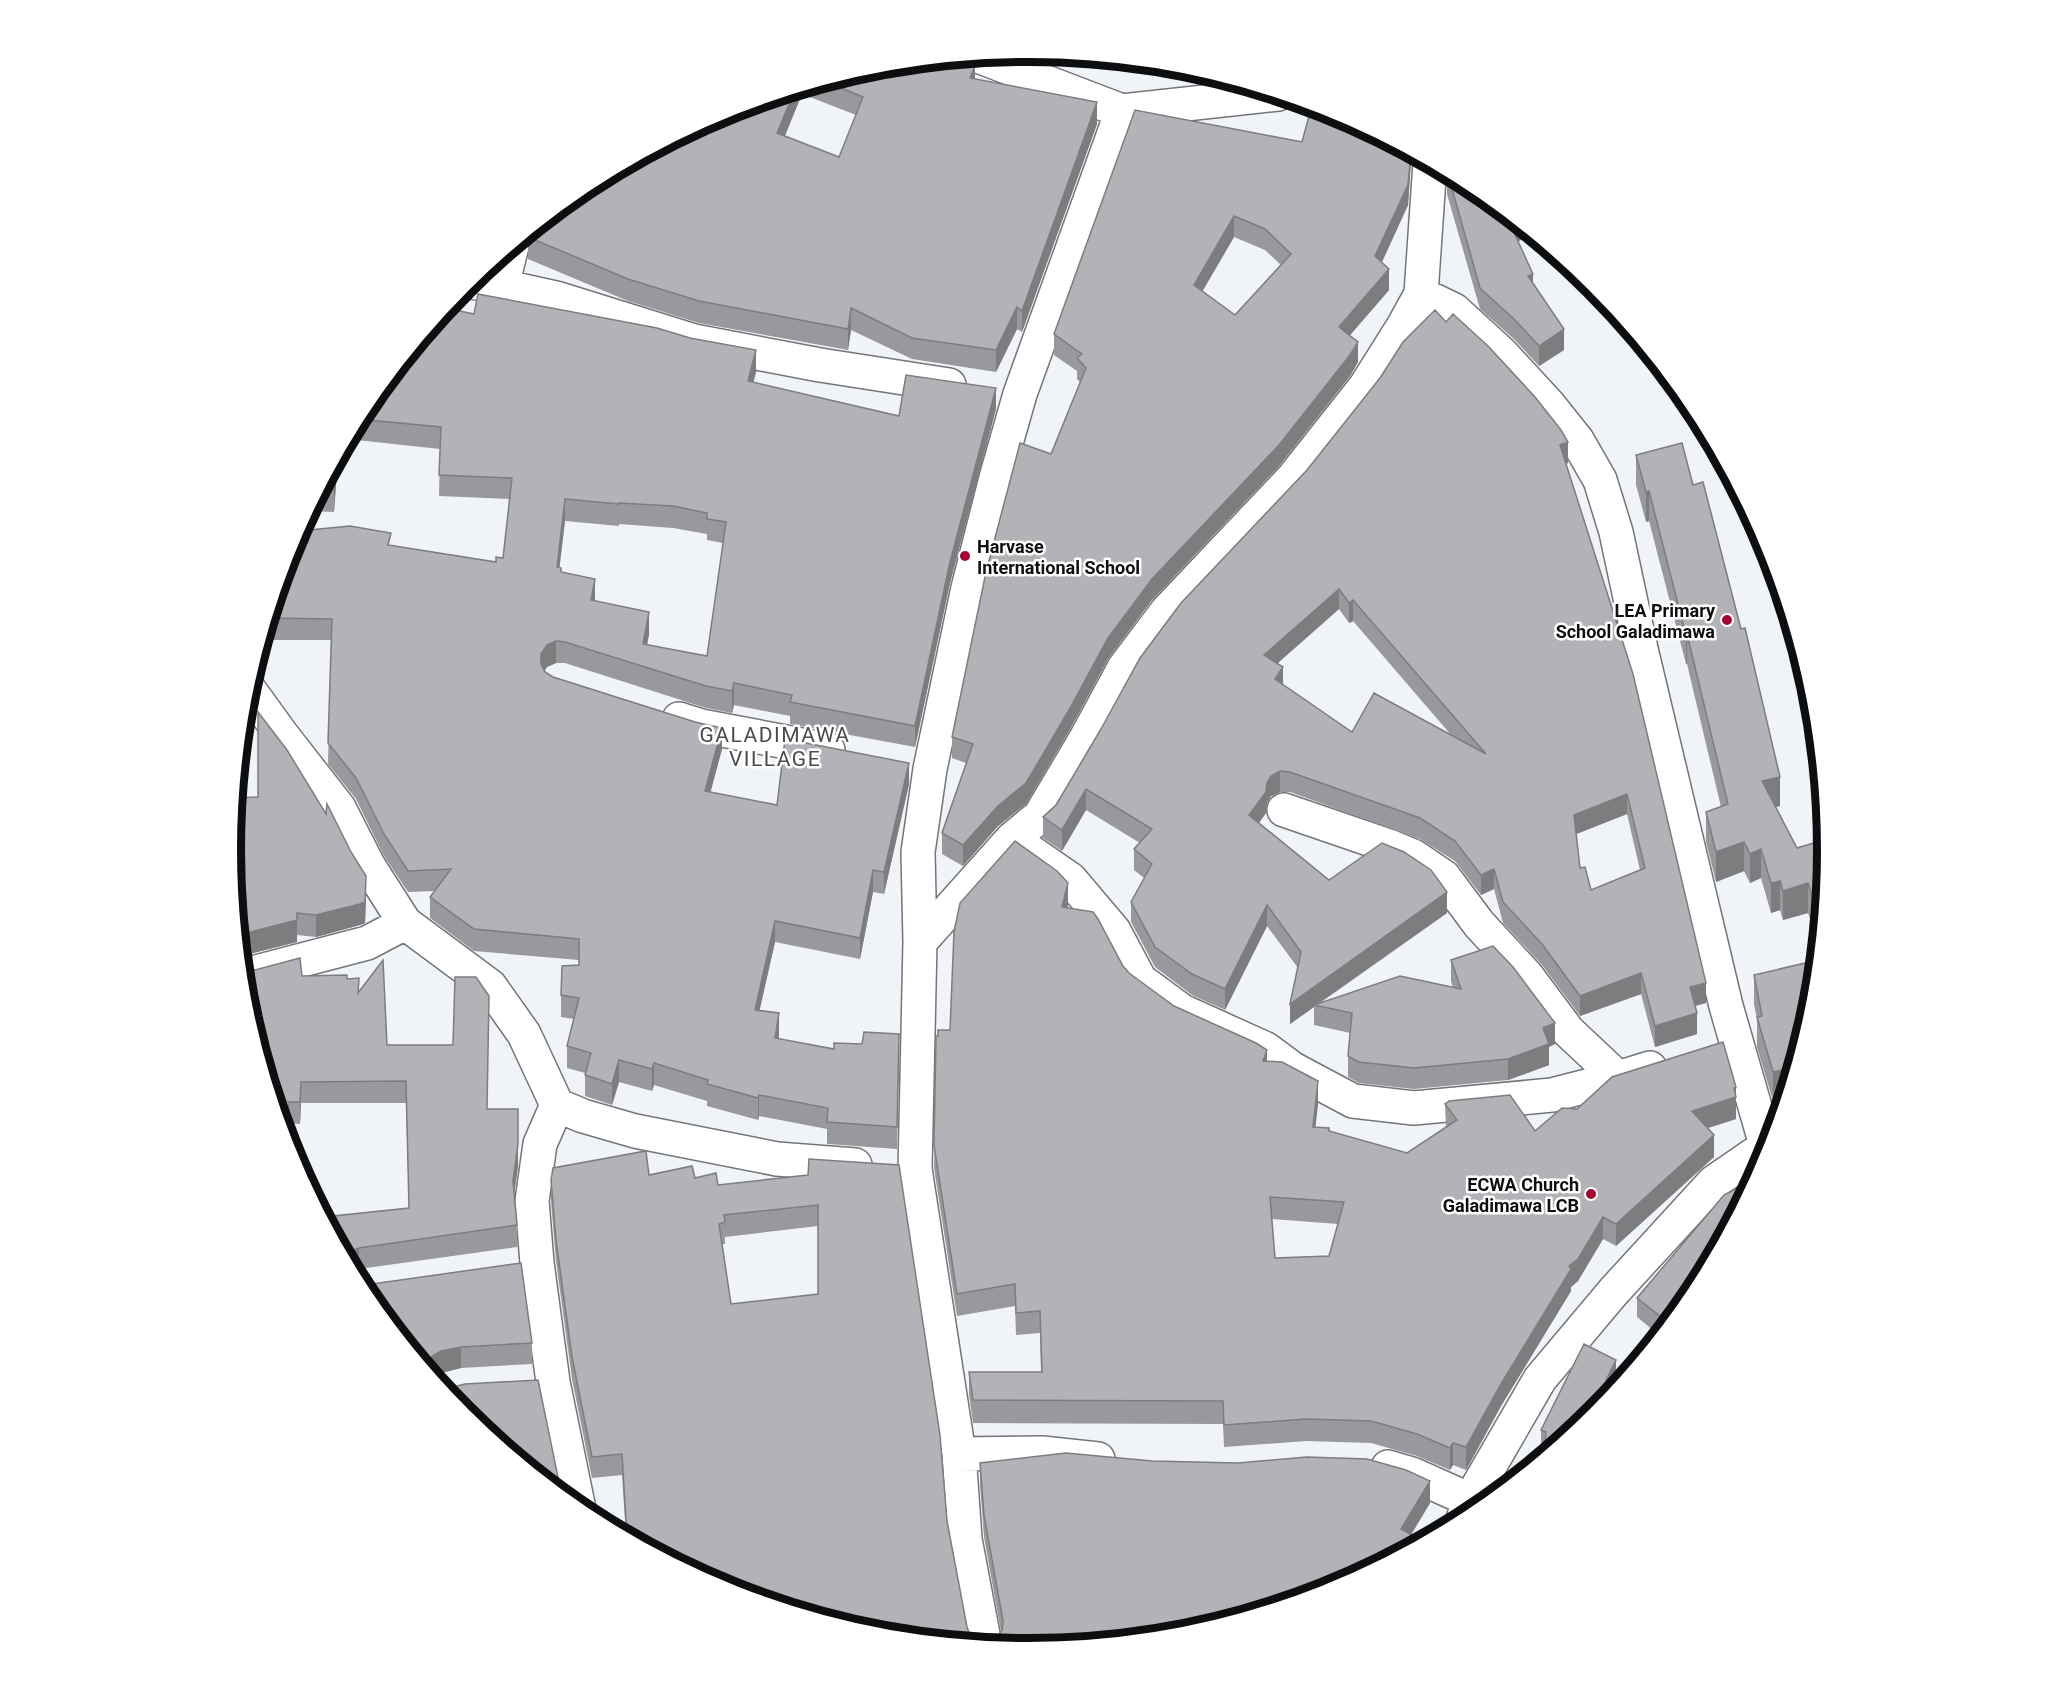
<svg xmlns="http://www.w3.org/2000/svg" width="2059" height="1700" font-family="Roboto,sans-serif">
	<rect width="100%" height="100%" fill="#f0f3f7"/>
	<path fill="#ecdbfc" d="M 1735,483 L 1756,523 L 1745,526 Z"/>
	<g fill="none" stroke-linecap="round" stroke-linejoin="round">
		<g stroke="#737579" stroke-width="36">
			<path id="minor" d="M 978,56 L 1122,111 L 1278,94
				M 469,282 L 502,286 L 556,298 L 694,341 L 820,365 L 949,385
				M 502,286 L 512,246
				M 1421,294 L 1454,310 L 1502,354 L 1549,405 L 1577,440 L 1600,480 L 1616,532 L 1641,649 L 1726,1006 L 1766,1145
				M 248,688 L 282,735 L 339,808 L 368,865 L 405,923 L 490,986 L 524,1034 L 557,1105 L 583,1116 L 635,1131 L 777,1159 L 855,1165
				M 679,719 L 701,726 L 828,750
				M 1284,810 L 1389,846 L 1413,856 L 1444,877 L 1479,924 L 1527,976 L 1568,1031 L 1618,1078
				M 1012,839 L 1070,879 L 1114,931 L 1140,980 L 1182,1011 L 1266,1049 L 1293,1069 L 1353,1101 L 1414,1108 L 1552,1095 L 1618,1078 L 1650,1068
				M 920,942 L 1012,839 L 1040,816 L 1085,740 L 1124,668 L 1167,611 L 1293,478 L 1365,387 L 1404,325 L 1421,294 L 1430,163
				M 256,972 L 367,943 L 405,923
				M 557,1105 L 540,1144 L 532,1201 L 537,1263 L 553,1382 L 579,1509
				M 959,1454 L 1042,1453 L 1098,1459
				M 1388,1467 L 1412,1474 L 1470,1500
				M 1463,1519 L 1470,1500 L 1540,1379 L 1614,1291 L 1714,1182 L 1772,1142
				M 985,1645 L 965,1539 L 959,1454 L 915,1169 L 920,942 L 918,852 L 930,769 L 968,588 L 996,478 L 1020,394 L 1122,111"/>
		</g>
		<use href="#minor" stroke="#fff" stroke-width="33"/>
	</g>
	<path fill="#99999d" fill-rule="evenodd" d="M 1062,54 L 1186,66 L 1207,73 L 1114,69 L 1085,60 L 1084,63 Z
		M 874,66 L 975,79 L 1097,124 L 1022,332 L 1017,329 L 996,372 L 912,359 L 851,330 L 848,350 L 699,323 L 628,301 L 528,259 L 528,238 L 526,235 L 586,185 L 724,112 ZM 802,94 L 856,115 L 839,157 L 785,136 Z
		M 1336,112 L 1414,154 L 1411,161 L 1408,205 L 1382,262 L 1389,290 L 1350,335 L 1358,362 L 1350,376 L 1279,466 L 1152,600 L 1108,659 L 1069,731 L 1026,804 L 998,826 L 963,866 L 942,854 L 942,833 L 966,763 L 952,758 L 952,737 L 1051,454 L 1080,382 L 1077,379 L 1077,371 L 1054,355 L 1054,334 L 1302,142 ZM 1234,237 L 1265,250 L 1281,265 L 1235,315 L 1202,291 Z
		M 1447,171 L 1474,186 L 1531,233 L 1518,242 L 1533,284 L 1564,350 L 1539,366 L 1515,340 L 1480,309 L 1447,194 Z
		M 474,314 L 756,372 L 753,383 L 899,416 L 996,409 L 950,583 L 915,747 L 790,724 L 790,716 L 734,705 L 732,713 L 706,708 L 565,663 L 556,663 L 547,667 L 544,671 L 553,677 L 722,749 L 710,792 L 777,805 L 909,784 L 884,894 L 873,892 L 860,959 L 775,942 L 759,1010 L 779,1035 L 779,1039 L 834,1049 L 899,1056 L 897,1149 L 827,1144 L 827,1129 L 759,1116 L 758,1120 L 707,1106 L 707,1101 L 654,1085 L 652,1091 L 619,1082 L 612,1105 L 585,1096 L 585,1073 L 567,1068 L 567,1046 L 574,1019 L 561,1017 L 561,995 L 579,965 L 579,960 L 474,951 L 430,918 L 430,897 L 434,891 L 408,892 L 384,856 L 356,799 L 328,764 L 331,640 L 262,640 L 291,544 L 391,545 L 496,562 L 503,558 L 510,499 L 439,496 L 440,449 L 347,439 L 365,406 ZM 565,521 L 619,526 L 619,524 L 673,528 L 707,534 L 707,540 L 723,543 L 707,656 L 647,645 L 649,634 L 595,601 L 561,572 L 559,567 Z
		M 1636,455 L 1693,485 L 1780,806 L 1776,807 L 1797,848 L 1828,850 L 1819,945 L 1808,913 L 1783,920 L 1780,910 L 1771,913 L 1761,878 L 1750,883 L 1744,871 L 1716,882 L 1706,842 L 1706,812 L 1721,807 L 1687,664 L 1686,664 L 1649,521 L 1646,522 L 1636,485 Z
		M 338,458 L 334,512 L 309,511 Z
		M 1566,463 L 1706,1003 L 1695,1006 L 1697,1034 L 1655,1047 L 1641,994 L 1580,1016 L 1542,965 L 1503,923 L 1494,889 L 1481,895 L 1455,861 L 1420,839 L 1290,792 L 1280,792 L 1271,796 L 1267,803 L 1266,813 L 1259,823 L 1329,880 L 1447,913 L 1320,1003 L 1453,988 L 1451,981 L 1451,960 L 1555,1044 L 1549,1047 L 1549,1065 L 1508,1080 L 1414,1089 L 1359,1083 L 1348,1077 L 1348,1056 L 1350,1033 L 1314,1025 L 1314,1007 L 1290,1024 L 1298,968 L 1267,926 L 1225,1010 L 1192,995 L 1155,967 L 1131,922 L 1131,902 L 1144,878 L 1134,870 L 1134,849 L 1140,843 L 1086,810 L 1062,851 L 1043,838 L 1043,817 L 1056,805 L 1181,603 L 1568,463 ZM 1339,609 L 1349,623 L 1353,621 L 1452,736 L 1352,732 L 1283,685 L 1278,663 ZM 1627,814 L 1640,870 L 1591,890 L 1580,868 L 1576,834 Z
		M 231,850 L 366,897 L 365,923 L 360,925 L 316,937 L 297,935 L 297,942 L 241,956 Z
		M 1068,906 L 1068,908 L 1129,973 L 1174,1006 L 1267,1061 L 1318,1104 L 1315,1127 L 1407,1153 L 1446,1127 L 1445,1104 L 1535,1131 L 1577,1109 L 1736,1087 L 1736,1119 L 1708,1128 L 1714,1157 L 1616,1246 L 1603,1239 L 1578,1281 L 1571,1287 L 1571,1291 L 1501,1406 L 1466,1470 L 1453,1465 L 1450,1470 L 1417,1456 L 1371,1443 L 1306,1441 L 1224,1447 L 1223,1424 L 973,1423 L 969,1394 L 969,1372 L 1041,1372 L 1040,1333 L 1016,1335 L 1015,1306 L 957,1316 L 934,1168 L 938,1036 L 950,1030 ZM 1272,1219 L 1338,1224 L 1329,1256 L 1275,1258 Z
		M 1818,960 L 1773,1101 L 1757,1047 L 1757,1020 L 1754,1004 L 1754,975 Z
		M 302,976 L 347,979 L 359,992 L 387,1045 L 487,1109 L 518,1166 L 514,1194 L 517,1225 L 517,1247 L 359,1269 L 353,1272 L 324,1217 L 409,1208 L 406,1103 L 301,1103 L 300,1124 L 290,1123 L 246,1006 Z
		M 649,1175 L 695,1178 L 718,1185 L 808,1175 L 947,1521 L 967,1627 L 970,1635 L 978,1641 L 989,1642 L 997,1638 L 1001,1632 L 984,1537 L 980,1484 L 980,1463 L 1430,1503 L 1411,1535 L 1416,1545 L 1029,1649 L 873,1634 L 723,1588 L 626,1536 L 622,1475 L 592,1478 L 572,1379 L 556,1261 L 551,1202 L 551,1180 ZM 818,1226 L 818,1294 L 731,1304 L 722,1244 L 725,1244 L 725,1237 Z
		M 1756,1178 L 1694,1294 L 1660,1336 L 1637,1317 L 1637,1298 Z
		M 365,1294 L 532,1343 L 532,1364 L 461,1368 L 441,1373 Z
		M 1616,1380 L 1614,1382 L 1544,1451 L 1541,1449 L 1541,1430 Z
		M 464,1415 L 558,1477 L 558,1491 Z"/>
	<path fill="#7d7d80" d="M 975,66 L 975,87 L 970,78 Z
		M 802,88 L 802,94 L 777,154 L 777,133 L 795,90 Z
		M 1097,102 L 1097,124 L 1022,332 L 1022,311 Z
		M 1411,152 L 1414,154 L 1411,161 L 1408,205 L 1375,277 L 1375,256 Z
		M 1234,216 L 1234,237 L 1194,306 L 1194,285 Z
		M 1517,221 L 1531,233 L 1511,246 L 1511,226 Z
		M 1389,269 L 1389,290 L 1339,348 L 1339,327 Z
		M 1533,274 L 1533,295 L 1528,276 Z
		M 1017,307 L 1017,329 L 996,372 L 996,350 Z
		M 851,308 L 851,330 L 848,350 L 848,329 Z
		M 1564,329 L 1564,350 L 1539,366 L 1539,346 Z
		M 1358,342 L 1358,362 L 1350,376 L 1279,466 L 1152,600 L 1108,659 L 1069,731 L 1026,804 L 998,826 L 963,866 L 963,845 L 1108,638 L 1152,579 Z
		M 756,350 L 756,372 L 748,403 L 748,381 Z
		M 996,388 L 996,409 L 950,583 L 915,747 L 915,726 L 950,562 Z
		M 1568,442 L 1568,463 L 1560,466 L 1560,445 Z
		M 338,458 L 334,512 L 334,490 L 336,461 Z
		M 1649,491 L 1649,521 L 1646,522 L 1646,492 Z
		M 565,499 L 565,521 L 557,589 L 557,567 Z
		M 595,579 L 595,600 L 591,622 L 591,600 Z
		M 1339,589 L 1339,609 L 1264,675 L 1264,655 Z
		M 1353,600 L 1353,621 L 1349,623 L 1349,603 Z
		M 649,612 L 649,634 L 643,666 L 643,644 Z
		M 1687,634 L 1687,664 L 1686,664 L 1686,635 Z
		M 556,641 L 556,663 L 547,667 L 541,676 L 541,654 L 547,645 Z
		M 1283,667 L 1283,687 L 1275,679 Z
		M 734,683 L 734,705 L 732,713 L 732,691 Z
		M 722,728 L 722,749 L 705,813 L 705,791 Z
		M 909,763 L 909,784 L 884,894 L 884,872 Z
		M 1280,771 L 1280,792 L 1271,796 L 1267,803 L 1266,813 L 1249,836 L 1249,815 L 1271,776 Z
		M 1780,777 L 1780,806 L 1762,810 L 1762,781 Z
		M 1086,789 L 1086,810 L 1062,851 L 1062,830 Z
		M 1627,794 L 1627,814 L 1574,835 L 1574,815 Z
		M 1744,842 L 1744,871 L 1716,882 L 1716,852 Z
		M 1761,849 L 1761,878 L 1750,883 L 1750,854 Z
		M 1494,869 L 1494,889 L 1481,895 L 1481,875 Z
		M 873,870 L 873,892 L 860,959 L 860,938 Z
		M 366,876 L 366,897 L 365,923 L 360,925 L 316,937 L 316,915 Z
		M 1780,881 L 1780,910 L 1771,913 L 1771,883 Z
		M 1068,883 L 1068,906 L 1062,929 L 1062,907 Z
		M 1808,883 L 1808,913 L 1783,920 L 1783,891 Z
		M 1447,892 L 1447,913 L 1316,1005 L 1314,1005 L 1314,1007 L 1290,1024 L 1290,1004 Z
		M 1267,905 L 1267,926 L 1225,1010 L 1225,989 Z
		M 297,920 L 297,942 L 241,956 L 239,935 Z
		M 775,921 L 775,942 L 755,1031 L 755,1010 Z
		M 1641,973 L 1641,994 L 1580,1016 L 1580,996 Z
		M 1706,983 L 1706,1003 L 1690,1007 L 1690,987 Z
		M 779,1013 L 779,1035 L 775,1059 L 775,1038 Z
		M 1697,1013 L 1697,1034 L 1655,1047 L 1655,1026 Z
		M 1555,1023 L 1555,1044 L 1549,1047 L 1549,1065 L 1508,1080 L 1508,1059 L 1543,1028 Z
		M 1267,1050 L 1267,1073 L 1263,1061 Z
		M 619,1060 L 619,1082 L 612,1105 L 612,1084 Z
		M 654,1063 L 654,1085 L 652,1091 L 652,1069 Z
		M 1795,1067 L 1785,1099 L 1773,1101 L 1773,1072 Z
		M 1318,1081 L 1318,1104 L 1313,1149 L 1313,1127 Z
		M 301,1082 L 301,1103 L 300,1124 L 300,1102 Z
		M 1736,1087 L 1736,1119 L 1692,1133 L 1692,1111 Z
		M 759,1095 L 759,1116 L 758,1120 L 758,1098 Z
		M 1714,1135 L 1714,1157 L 1616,1246 L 1616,1224 Z
		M 518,1144 L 518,1166 L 513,1202 L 513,1181 Z
		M 1603,1217 L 1603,1239 L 1578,1281 L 1571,1287 L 1571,1291 L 1501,1406 L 1466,1470 L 1466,1447 L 1501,1384 L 1569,1266 Z
		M 359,1248 L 359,1269 L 353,1272 L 346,1258 L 351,1251 Z
		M 1696,1273 L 1696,1289 L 1694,1294 L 1660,1336 L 1660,1316 Z
		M 461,1347 L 461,1368 L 441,1373 L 433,1377 L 427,1369 L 427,1365 L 432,1356 L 441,1351 Z
		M 1616,1360 L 1616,1380 L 1606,1400 L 1606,1380 Z
		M 1453,1443 L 1453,1465 L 1450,1470 L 1450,1448 Z
		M 1430,1481 L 1430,1503 L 1401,1551 L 1401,1529 Z
		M 1416,1537 L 1416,1545 L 1411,1548 Z"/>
	<path fill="#b2b2b7" stroke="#7d7d80" stroke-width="1.5" fill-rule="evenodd" d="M 957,58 L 975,66 L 970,78 L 1097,102 L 1022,311 L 1017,307 L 996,350 L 912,338 L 851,308 L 848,329 L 699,301 L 628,279 L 528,237 L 529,232 L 586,185 L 724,112 L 795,90 L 777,133 L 839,157 L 863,97 L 824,81 L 874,66 Z
		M 1312,105 L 1336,112 L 1411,152 L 1408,185 L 1375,256 L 1389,269 L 1339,327 L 1358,342 L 1350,355 L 1279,445 L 1152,579 L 1108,638 L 1069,710 L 1026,783 L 998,806 L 963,845 L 942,833 L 973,744 L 952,737 L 986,572 L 1020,443 L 1051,454 L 1086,368 L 1077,358 L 1082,354 L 1054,334 L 1135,110 L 1302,142 ZM 1234,216 L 1265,229 L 1291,254 L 1235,315 L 1194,285 Z
		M 1447,171 L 1474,186 L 1517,221 L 1511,226 L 1533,274 L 1528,276 L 1564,329 L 1539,346 L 1515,320 L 1480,288 Z
		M 478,294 L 657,328 L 690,338 L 756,350 L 748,381 L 899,416 L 906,375 L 996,388 L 950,562 L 915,726 L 790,702 L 792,695 L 734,683 L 732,691 L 706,686 L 565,642 L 556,641 L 547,645 L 541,654 L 541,664 L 545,672 L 553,677 L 695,722 L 722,728 L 705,791 L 777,805 L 785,739 L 909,763 L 884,872 L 873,870 L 860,938 L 775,921 L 755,1010 L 779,1013 L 775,1038 L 834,1049 L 834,1043 L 862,1044 L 864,1032 L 899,1034 L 897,1127 L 827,1122 L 828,1108 L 759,1095 L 758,1098 L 707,1084 L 708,1080 L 654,1063 L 652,1069 L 619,1060 L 612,1084 L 585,1075 L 591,1053 L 567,1046 L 579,998 L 561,995 L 562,966 L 579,965 L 579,939 L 474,929 L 430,897 L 451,869 L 408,871 L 384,834 L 356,778 L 328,743 L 332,619 L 269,618 L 291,544 L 299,531 L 350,526 L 391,533 L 388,545 L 496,562 L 496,557 L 503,558 L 512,478 L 439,475 L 441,427 L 358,419 L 365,406 L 446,308 L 474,314 ZM 565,499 L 619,504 L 619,503 L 673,506 L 707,513 L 707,519 L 726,522 L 707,656 L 643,644 L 649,612 L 591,600 L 595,579 L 561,572 L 561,568 L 557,567 Z
		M 1435,310 L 1446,322 L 1453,314 L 1489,347 L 1535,397 L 1561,430 L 1568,442 L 1560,445 L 1633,674 L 1706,983 L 1690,987 L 1697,1013 L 1655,1026 L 1641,973 L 1580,996 L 1542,944 L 1503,902 L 1494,869 L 1481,875 L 1455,841 L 1420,818 L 1290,772 L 1280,771 L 1271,776 L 1267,783 L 1266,792 L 1249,815 L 1329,880 L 1382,843 L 1404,852 L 1431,870 L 1447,892 L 1290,1004 L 1301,952 L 1267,905 L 1225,989 L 1192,974 L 1155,947 L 1131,902 L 1152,864 L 1134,849 L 1152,829 L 1086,789 L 1062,830 L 1043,817 L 1056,805 L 1101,729 L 1140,658 L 1181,603 L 1307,470 L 1380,378 L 1403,342 ZM 1339,589 L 1349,603 L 1353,600 L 1486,754 L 1374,693 L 1352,732 L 1275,679 L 1283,667 L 1264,655 ZM 1627,794 L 1645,868 L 1591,890 L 1585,867 L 1580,868 L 1574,815 Z
		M 1682,443 L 1693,485 L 1703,482 L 1741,629 L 1745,628 L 1780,777 L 1762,781 L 1797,848 L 1827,839 L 1828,850 L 1821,923 L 1808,883 L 1783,891 L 1780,881 L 1771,883 L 1761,849 L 1750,854 L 1744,842 L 1716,852 L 1706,812 L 1728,804 L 1687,634 L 1686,635 L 1649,491 L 1646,492 L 1636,455 Z
		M 336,461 L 334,490 L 320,490 Z
		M 258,712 L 287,750 L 326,814 L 327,804 L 351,852 L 366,876 L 365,902 L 360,904 L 316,915 L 297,913 L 297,920 L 239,935 L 231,850 L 236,798 L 258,797 Z
		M 1015,841 L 1057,871 L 1068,883 L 1062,907 L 1093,912 L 1098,919 L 1123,966 L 1129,973 L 1174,1006 L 1256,1043 L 1267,1050 L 1263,1061 L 1282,1062 L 1318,1081 L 1313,1127 L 1329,1128 L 1329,1131 L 1407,1153 L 1457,1120 L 1445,1104 L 1449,1101 L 1510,1095 L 1535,1131 L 1562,1108 L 1577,1109 L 1612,1077 L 1723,1042 L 1736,1087 L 1734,1088 L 1736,1097 L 1692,1111 L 1714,1135 L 1616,1224 L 1603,1217 L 1578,1259 L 1569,1266 L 1571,1269 L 1501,1384 L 1466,1447 L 1453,1443 L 1450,1448 L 1417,1434 L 1371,1421 L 1306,1419 L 1224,1425 L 1223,1401 L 973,1400 L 969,1372 L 1042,1372 L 1040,1311 L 1016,1313 L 1015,1284 L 957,1294 L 934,1145 L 936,1036 L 938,1036 L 938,1030 L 950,1030 L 954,932 L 960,903 ZM 1270,1197 L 1344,1202 L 1329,1256 L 1275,1258 Z
		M 1493,946 L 1513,967 L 1555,1023 L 1543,1028 L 1549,1044 L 1508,1059 L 1414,1068 L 1359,1062 L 1348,1056 L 1352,1013 L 1314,1005 L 1400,976 L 1461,989 L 1451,960 Z
		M 300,958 L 302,976 L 347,975 L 347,979 L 359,978 L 358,993 L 383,960 L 387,1045 L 453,1045 L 455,977 L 476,977 L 489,996 L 487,1109 L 518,1109 L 518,1144 L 513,1181 L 517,1225 L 359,1248 L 351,1251 L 346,1258 L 324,1217 L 409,1208 L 406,1081 L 301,1082 L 300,1102 L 288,1102 L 294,1160 L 291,1155 L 246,1006 L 242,972 L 247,972 Z
		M 1818,960 L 1813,1006 L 1795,1067 L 1773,1072 L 1757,1017 L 1762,1016 L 1754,975 Z
		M 646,1151 L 649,1175 L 692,1166 L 695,1178 L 716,1173 L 718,1185 L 808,1175 L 809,1159 L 899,1165 L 940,1435 L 947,1521 L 967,1627 L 970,1635 L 978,1641 L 989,1642 L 997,1638 L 1002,1630 L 1003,1621 L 984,1515 L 980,1463 L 1066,1453 L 1152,1461 L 1238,1463 L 1307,1457 L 1367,1459 L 1406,1470 L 1430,1481 L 1401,1529 L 1416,1537 L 1411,1548 L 1335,1588 L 1185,1634 L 1029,1649 L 873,1634 L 723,1588 L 667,1558 L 665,1550 L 654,1550 L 654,1548 L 648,1548 L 627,1537 L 622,1454 L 592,1457 L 572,1357 L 556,1240 L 551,1180 L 553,1168 ZM 818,1205 L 818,1294 L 731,1304 L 719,1224 L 725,1222 L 724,1215 Z
		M 1756,1178 L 1704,1274 L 1696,1273 L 1660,1316 L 1637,1298 L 1724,1195 Z
		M 521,1263 L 532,1343 L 461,1347 L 441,1351 L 432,1356 L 427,1365 L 427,1369 L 365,1294 L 360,1284 L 365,1285 Z
		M 1584,1344 L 1616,1360 L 1606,1380 L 1620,1384 L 1594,1415 L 1544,1456 L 1546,1432 L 1541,1430 Z
		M 538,1380 L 558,1477 L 550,1478 L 552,1487 L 464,1415 L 442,1388 L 449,1388 L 465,1384 Z"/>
	<g fill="#a40633" stroke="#fff" stroke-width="2">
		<circle cx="965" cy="556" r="6"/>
		<circle cx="1727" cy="620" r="6"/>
		<circle cx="1591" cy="1194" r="6"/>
	</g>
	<g text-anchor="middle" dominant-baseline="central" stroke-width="5" stroke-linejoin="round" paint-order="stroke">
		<g font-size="18" font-weight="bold" fill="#0d0e0f" stroke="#fff" text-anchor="end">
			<text x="977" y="546" text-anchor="start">Harvase<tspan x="977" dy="21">International School</tspan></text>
			<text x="1715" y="610">LEA Primary<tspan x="1715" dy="21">School Galadimawa</tspan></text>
			<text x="1579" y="1184">ECWA Church<tspan x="1579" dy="21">Galadimawa LCB</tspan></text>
		</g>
		<g font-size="21" letter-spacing="1.5" fill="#484a4e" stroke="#fff">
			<text x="775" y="735">GALADIMAWA<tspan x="775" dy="24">VILLAGE</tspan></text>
		</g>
	</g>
	<path d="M0 0H2059V1700H0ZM241 850a788 788 0 1 1 1576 0a788 788 0 1 1-1576 0Z" fill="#fff" fill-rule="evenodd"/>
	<path fill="none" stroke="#0d0e0f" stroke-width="8" d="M241 850a788 788 0 1 1 1576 0a788 788 0 1 1-1576 0Z"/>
</svg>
